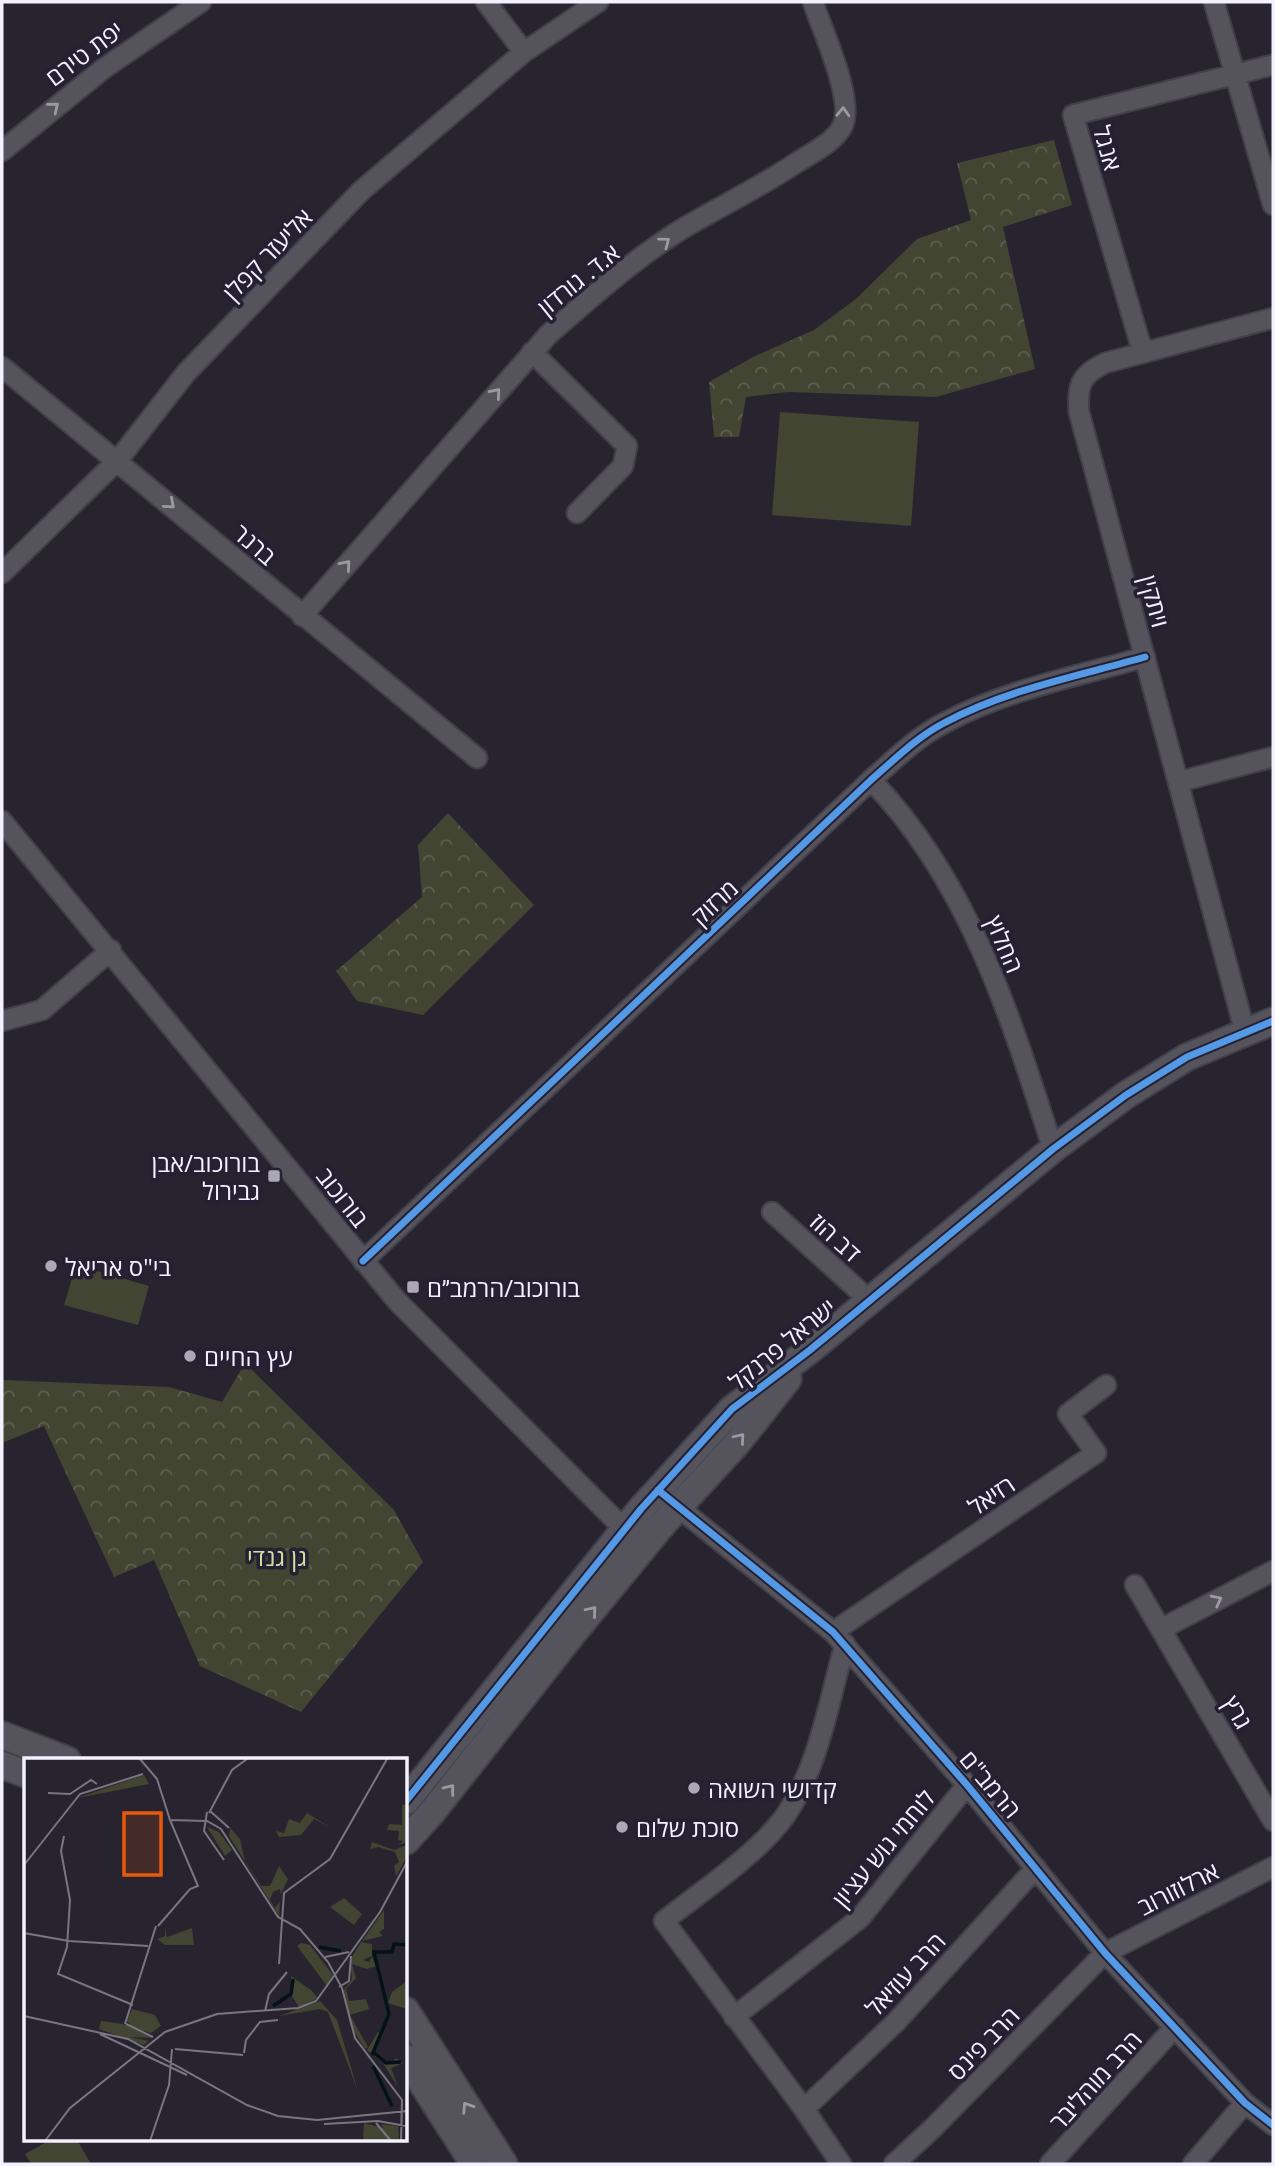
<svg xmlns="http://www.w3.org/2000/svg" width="1275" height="2166" font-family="'Open Sans',Heebo,sans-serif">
	<defs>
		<pattern id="park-crowns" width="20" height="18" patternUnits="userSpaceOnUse" patternTransform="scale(1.75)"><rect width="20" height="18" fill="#414531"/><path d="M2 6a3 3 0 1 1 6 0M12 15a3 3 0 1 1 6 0" fill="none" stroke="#5d6050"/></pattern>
	</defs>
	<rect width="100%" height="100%" fill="#27242f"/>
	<path fill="#414531" d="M 780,412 L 919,422 L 911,526 L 772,515 Z
		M 76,1265 L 149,1286 L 138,1325 L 64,1305 Z
		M 50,2140 L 77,2140 L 91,2164 L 31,2164 L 25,2154 Z"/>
	<path fill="url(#park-crowns)" d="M 1054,140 L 1072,205 L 1003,227 L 1035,369 L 936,397 L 788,392 L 746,397 L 739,437 L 714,437 L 709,382 L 753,357 L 814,330 L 856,299 L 917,239 L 971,220 L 957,163 Z
		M 448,813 L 534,905 L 423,1015 L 357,1001 L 336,971 L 422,897 L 418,845 Z
		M 245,1363 L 394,1510 L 423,1562 L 301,1712 L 200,1666 L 154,1560 L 114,1577 L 44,1426 L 2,1443 L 2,1380 L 169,1387 L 222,1402 Z"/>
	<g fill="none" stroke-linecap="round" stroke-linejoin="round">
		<g stroke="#413f48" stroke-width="23">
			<path id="street" d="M 486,2 L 524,52
				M 1214,2 L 1273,205
				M 2,151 L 103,69 L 201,2
				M 532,352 L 627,446 L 623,466 L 577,513
				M 1143,353 L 1073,115 L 1273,65
				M 2,367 L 477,758
				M 2,573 L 118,460 L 186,373 L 361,191 L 524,52 L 598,2
				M 302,616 L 548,335 C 590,298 635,258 682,229 C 719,207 758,188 793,165 C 809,154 835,143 843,125 C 854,98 822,30 813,2
				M 871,780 C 969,881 1011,1018 1053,1149
				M 1178,782 L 1273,757
				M 2,821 L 397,1301 L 632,1537
				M 2,1021 L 42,1010 L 111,950
				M 1245,1032 L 1079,412 C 1077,386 1080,375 1105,363 L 1273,318
				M 772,1212 L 868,1299
				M 363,1261 L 871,780 C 894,760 917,737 944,723 C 1005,690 1078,676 1145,657
				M 668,1499 L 833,1632 L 967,1785 L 1105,1953 L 1245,2103 L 1273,2125
				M 1135,1585 L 1273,1821
				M 1161,1629 L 1273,1571
				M 833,1632 L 1096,1453 L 1068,1414 L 1106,1385
				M 734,2017 L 860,1918 L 967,1785
				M 804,2109 L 896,2022 L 1036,1868
				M 841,2164 L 804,2109 L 664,1921 C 700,1892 759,1853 785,1816 C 819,1767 829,1700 845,1644
				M 894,2164 L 933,2128 L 1105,1953 L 1273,1867
				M 1050,2164 L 1175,2027
				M 1193,2164 L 1245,2103"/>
		</g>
		<g stroke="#413f48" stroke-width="30">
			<path id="secondary" d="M 2,1735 L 67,1760
				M 2,1765 L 26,1774
				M 406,1801 L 641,1509 L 732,1409 L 810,1350 L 1053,1149 L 1126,1095 L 1187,1057 L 1273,1021
				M 406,1841 L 433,1811 L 570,1637 L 661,1526 L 738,1442 L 788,1379
				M 406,2011 L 504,2164
				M 406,2058 L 474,2164"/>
		</g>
		<use href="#street" stroke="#55535c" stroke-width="19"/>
		<use href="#secondary" stroke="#55535c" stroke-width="26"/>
		<g stroke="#252033" stroke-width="11">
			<path id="cycleway" d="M 363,1261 L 871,780 C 894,760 917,737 944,723 C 1005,690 1078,676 1145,657
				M 658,1490 L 833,1632 L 967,1785 L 1105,1953 L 1245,2103 L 1273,2125
				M 406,1801 L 641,1509 L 732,1409 L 810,1350 L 1053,1149 L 1126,1095 L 1187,1057 L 1273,1021"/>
		</g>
		<use href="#cycleway" stroke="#5399e6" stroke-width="7"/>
	</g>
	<defs><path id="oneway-chevron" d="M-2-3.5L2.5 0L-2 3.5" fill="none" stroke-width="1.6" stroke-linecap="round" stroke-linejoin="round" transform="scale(1.75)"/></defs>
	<g stroke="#9d9aa5">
		<use href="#oneway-chevron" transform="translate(54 107) rotate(-39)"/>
		<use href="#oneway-chevron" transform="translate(843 112) rotate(-88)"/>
		<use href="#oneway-chevron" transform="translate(665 242) rotate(-37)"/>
		<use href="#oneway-chevron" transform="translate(496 393) rotate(-49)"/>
		<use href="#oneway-chevron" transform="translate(170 504) rotate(41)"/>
		<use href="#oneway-chevron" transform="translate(346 565) rotate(-49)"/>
		<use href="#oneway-chevron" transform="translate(740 1438) rotate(-50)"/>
		<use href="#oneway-chevron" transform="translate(1217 1600) rotate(-27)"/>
		<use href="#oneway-chevron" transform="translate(592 1611) rotate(-50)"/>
		<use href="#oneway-chevron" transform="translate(450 1789) rotate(-52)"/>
		<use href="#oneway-chevron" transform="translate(467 2107) rotate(-123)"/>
	</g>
	<g fill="#aca9b6" stroke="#252033" stroke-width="2.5">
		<rect x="267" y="1169" width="14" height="14" rx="3.5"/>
		<circle cx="51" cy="1266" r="7"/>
		<rect x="406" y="1280" width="14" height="14" rx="3.5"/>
		<circle cx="190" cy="1356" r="7"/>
		<circle cx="694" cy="1788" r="7"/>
		<circle cx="622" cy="1827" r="7"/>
	</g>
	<g text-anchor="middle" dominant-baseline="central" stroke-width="7" stroke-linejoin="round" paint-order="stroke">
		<g font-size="24" fill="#f4f1fe" stroke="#252033">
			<text transform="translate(84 53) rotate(-37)">יפת טירם</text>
			<text transform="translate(1108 148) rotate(74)">אנגל</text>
			<text transform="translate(267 254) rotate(-46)">אליעזר קפלן</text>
			<text transform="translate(578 279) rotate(-39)">א.ד. גורדון</text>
			<text transform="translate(255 544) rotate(41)">ברנר</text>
			<text transform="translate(1155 601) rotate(75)">ויתקין</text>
			<text transform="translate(714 902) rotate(-43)">מרזוק</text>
			<text transform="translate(1005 944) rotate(67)">החלוץ</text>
			<text transform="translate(343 1197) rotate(52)">בורוכוב</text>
			<text transform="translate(836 1237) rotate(42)">דב הוז</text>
			<text transform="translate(782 1344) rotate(-39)">ישראל פרנקל</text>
			<text transform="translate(991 1495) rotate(-34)">רזיאל</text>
			<text transform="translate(1238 1712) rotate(60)">גרץ</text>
			<text transform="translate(991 1784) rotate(50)">הרמב"ם</text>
			<text transform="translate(883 1848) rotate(-50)">לוחמי גוש עציון</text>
			<text transform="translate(1178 1888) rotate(-27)">ארלוזורוב</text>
			<text transform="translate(905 1974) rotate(-47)">הרב עוזיאל</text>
			<text transform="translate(983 2043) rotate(-46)">הרב פינס</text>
			<text transform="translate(1095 2080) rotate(-48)">הרב מוהליבר</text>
		</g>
		<g font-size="24" fill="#f4f1fe" stroke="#252033" text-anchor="start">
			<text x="260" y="1162" text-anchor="end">בורוכוב/אבן<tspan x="260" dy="28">גבירול</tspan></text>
			<text x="65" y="1266">בי"ס אריאל</text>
			<text x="427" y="1287">בורוכוב/הרמב״ם</text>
			<text x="204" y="1356">עץ החיים</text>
			<text x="708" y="1788">קדושי השואה</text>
			<text x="636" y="1827">סוכת שלום</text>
		</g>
		<g font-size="24" fill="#d3e0a0" stroke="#252033">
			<text x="277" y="1556">גן גנדי</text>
		</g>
	</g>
	<g transform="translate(24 1758)">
		<rect width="383" height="383" fill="#27242f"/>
		<path d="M 120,17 L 125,26 L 53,40 ZM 378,47 L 383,47 L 383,84 L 374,87 L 379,83 L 374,82 L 375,73 L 363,72 L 365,66 L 378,67 ZM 188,50 L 216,81 L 221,103 L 237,128 L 246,128 L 255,108 L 264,121 L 257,136 L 256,131 L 249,134 L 246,142 L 251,150 L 256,143 L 255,158 L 205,78 L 206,71 ZM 283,55 L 307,70 L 290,61 L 277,77 L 255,79 L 252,73 L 260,75 L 265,61 L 276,65 ZM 360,152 L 360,171 L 355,174 L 359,178 L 338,183 ZM 337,184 L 348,186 L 348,198 L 339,202 L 345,204 L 348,199 L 352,208 L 343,211 L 328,206 L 332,220 L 322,231 L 325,243 L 342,241 L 345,251 L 326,257 L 344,289 L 341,291 L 326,267 L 320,232 L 328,221 L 326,202 ZM 277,185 L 286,187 L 309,217 L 303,228 L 273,188 ZM 383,223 L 383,251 L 364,245 L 368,234 ZM 296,243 L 313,262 L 334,333 L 304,254 L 296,251 L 255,258 ZM 77,263 L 99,266 L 129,280 L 106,279 L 125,283 L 120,287 L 75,271 ZM 354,274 L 359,276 L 351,293 L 360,304 L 367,306 L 372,300 L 379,305 L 367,310 L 374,329 L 359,305 L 343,292 ZM 340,365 L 360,370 L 356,366 L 374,368 L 375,383 L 339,383 Z" fill="#414531"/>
		<path d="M 320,140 L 338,156 L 330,167 L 306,149 ZM 141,170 L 143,179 L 168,170 L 170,187 L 141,187 L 133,181 L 141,178 ZM 267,218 L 287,232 L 294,240 L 275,249 L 267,237 ZM 108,251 L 131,257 L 137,268 L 127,275 L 108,270 L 103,263 Z" fill="#414531"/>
		<path d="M 183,69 L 195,74 L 208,92 L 201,98 ZM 348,84 L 370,92 L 383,87 L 383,99 L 372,118 L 370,108 L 375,104 L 371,94 L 354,89 L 346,91 Z" fill="#414531"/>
		<path fill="none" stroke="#041117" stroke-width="3.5" d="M 295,189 L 317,193M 249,248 L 267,236 L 269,221M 349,294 L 362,305 L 377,304M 348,297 L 365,256 L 350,194 L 368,194 L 370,186 L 384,187M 349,308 L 368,348"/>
		<path fill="none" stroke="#797682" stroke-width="2" d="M 116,1 L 133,21 L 146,62M 24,35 L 46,36 L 67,22 L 73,26M 186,53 L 205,70M 183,54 L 180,73 L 200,102M 185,55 L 208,12 L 223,1M 146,62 L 183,63 L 197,71 L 254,159 L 276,171 L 304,204 L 318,230 L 331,280 L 378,342 L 377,383M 40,78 L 37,93 L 46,142 L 43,189 L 34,216 L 109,247M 0,107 L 56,36 L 119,16M 134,168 L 166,131 L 174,128 L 146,62M 0,175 L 45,183 L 124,188M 301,199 L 325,194M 255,206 L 260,135 L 306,101 L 363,1M 315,229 L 325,223 L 327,198M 241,253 L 245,236 L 263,214M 0,258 L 104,281 L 223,347 L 254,358 L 293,362 L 383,353M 101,266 L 132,168M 102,266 L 129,279M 76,276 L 163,317M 151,291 L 219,297M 220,295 L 222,282 L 236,264 L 254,262M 352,365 L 367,383M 300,366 L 354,363 L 382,368M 21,383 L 46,350 L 141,274 L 193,256 L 274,250 L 292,243 L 356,154 L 384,102M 126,383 L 145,327 L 148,291"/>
		<path fill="#e8590c" fill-opacity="0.15" stroke="#e8590c" stroke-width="3.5" d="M 100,55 L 137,55 L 137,117 L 100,117 Z"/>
		<rect width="383" height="383" fill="none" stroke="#f4f1fe" stroke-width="3.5"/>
	</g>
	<rect width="1275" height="2166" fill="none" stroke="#f4f1fe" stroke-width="7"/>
</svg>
